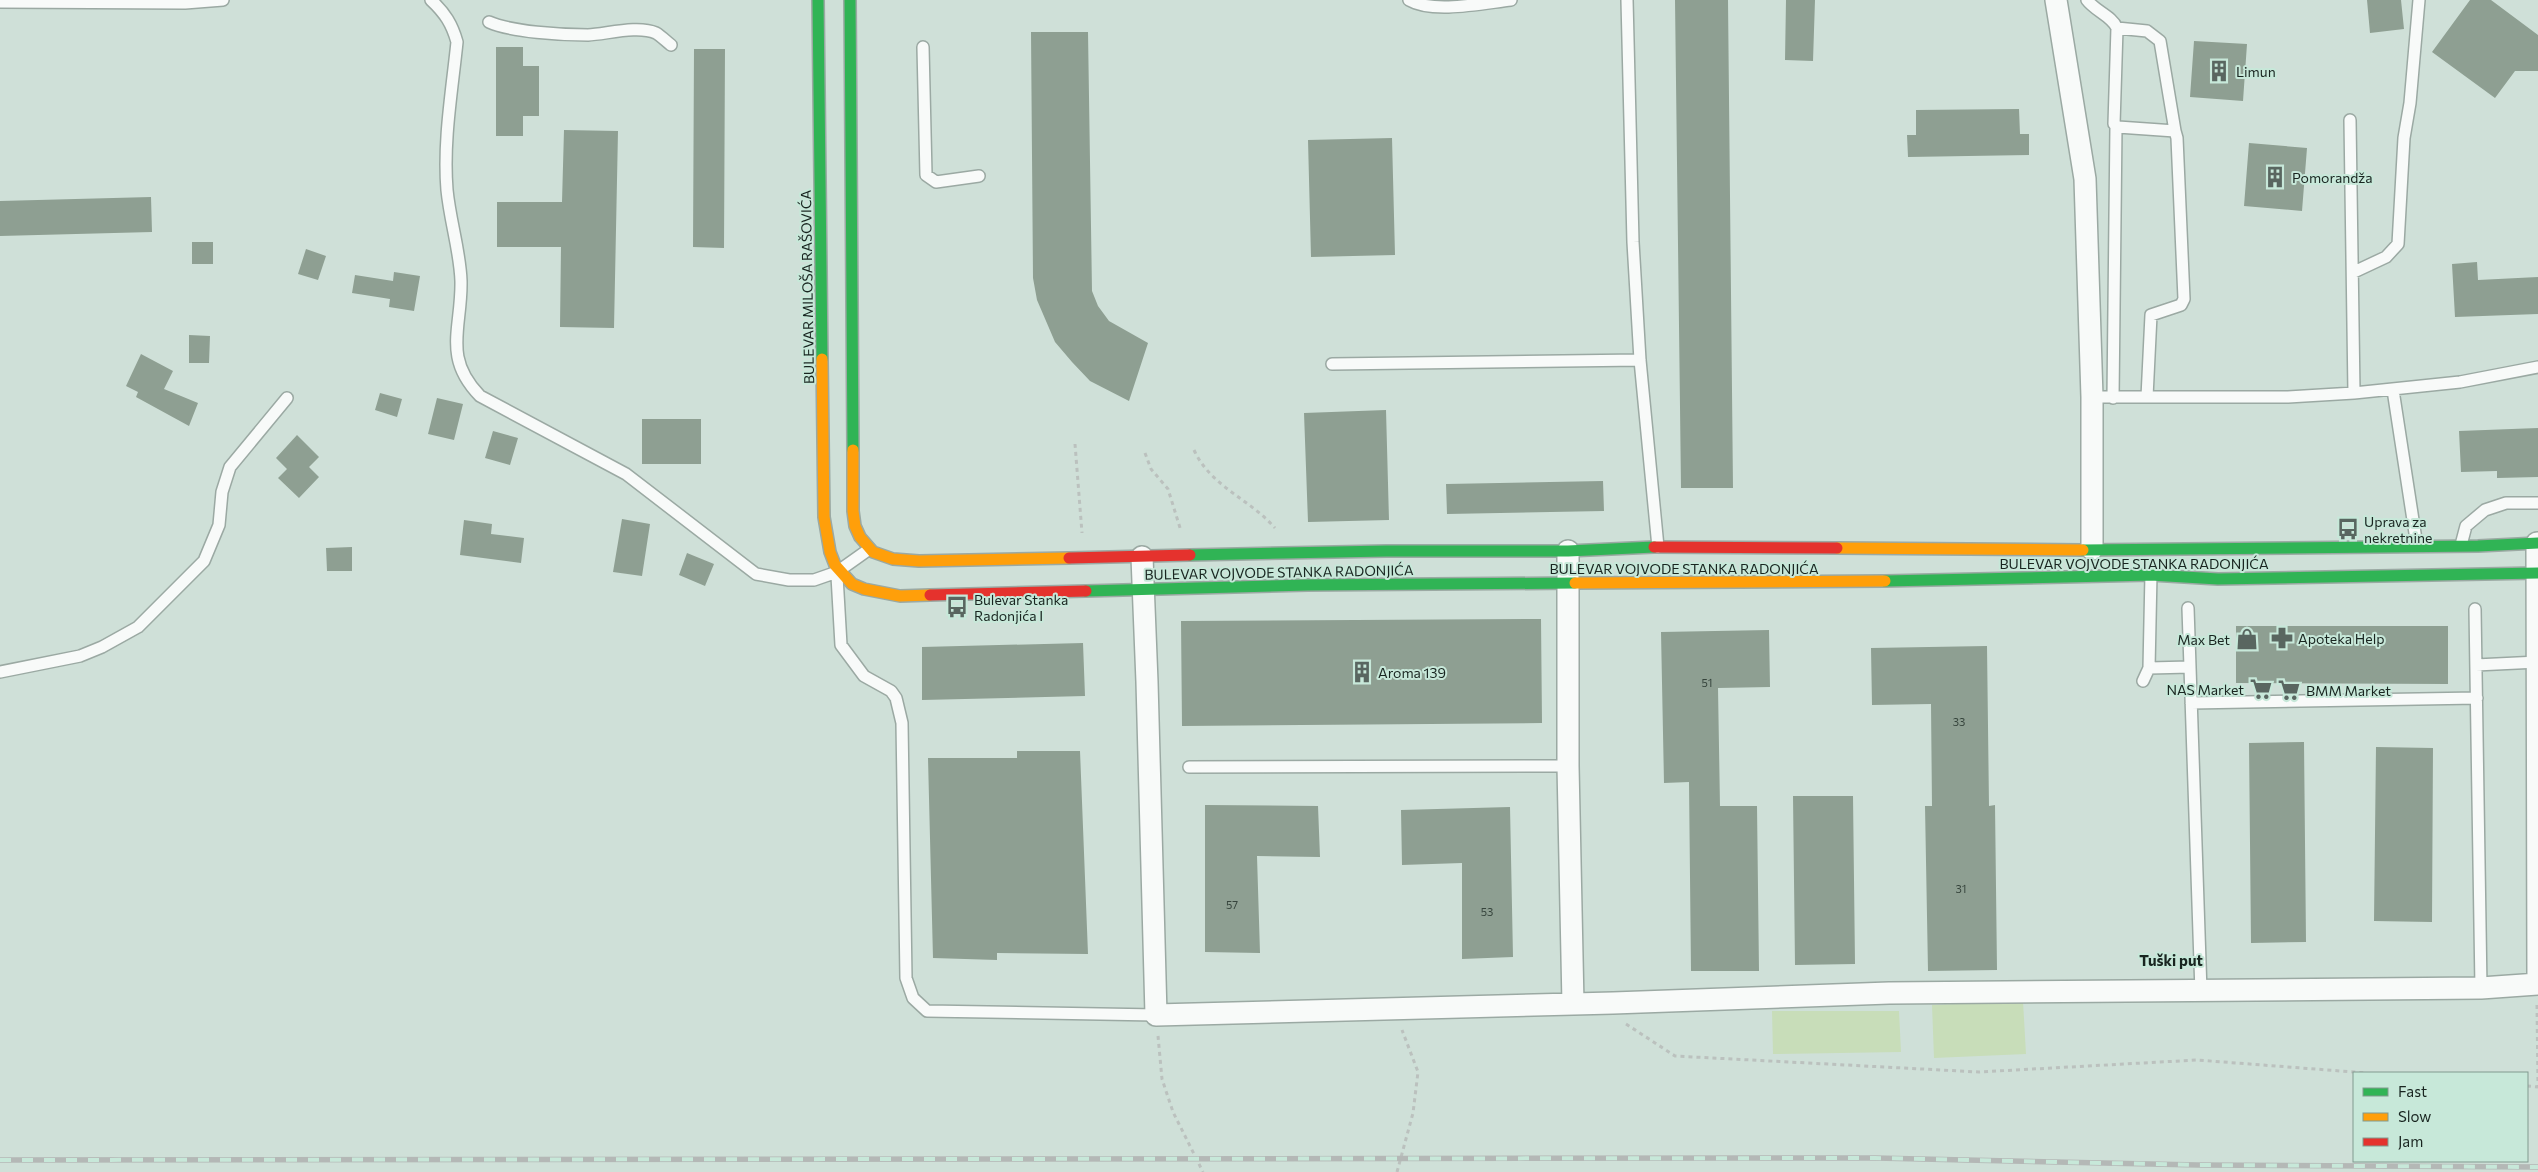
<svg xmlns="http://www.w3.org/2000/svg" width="2538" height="1172" font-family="Commissioner,sans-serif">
	<rect width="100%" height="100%" fill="#cfe0d8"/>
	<path fill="#c8ddb9" d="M 2023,1001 L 2026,1054 L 1934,1058 L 1932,1005 Z
		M 1772,1011 L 1899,1011 L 1901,1052 L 1773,1054 Z"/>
	<path fill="#8e9f92" d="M 1675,0 L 1728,0 L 1733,488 L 1681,488 Z
		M 1786,0 L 1815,0 L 1813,61 L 1785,60 Z
		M 2367,0 L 2401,0 L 2404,29 L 2370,33 Z
		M 2470,0 L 2491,0 L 2538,35 L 2538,71 L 2515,71 L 2495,98 L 2432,52 Z
		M 1031,32 L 1088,32 L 1092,291 L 1098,306 L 1109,321 L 1148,343 L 1129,401 L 1090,381 L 1072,362 L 1055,342 L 1037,300 L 1033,278 Z
		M 2194,41 L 2247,44 L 2243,101 L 2190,97 Z
		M 496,47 L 523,47 L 523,66 L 539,66 L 539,116 L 523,116 L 523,136 L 496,136 Z
		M 694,49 L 725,49 L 724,248 L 693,247 Z
		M 2019,109 L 2020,134 L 2029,134 L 2029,155 L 1908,157 L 1907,135 L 1916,135 L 1916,110 Z
		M 564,130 L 618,131 L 614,328 L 560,327 L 561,247 L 497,247 L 497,202 L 562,202 Z
		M 1392,138 L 1395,255 L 1311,257 L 1308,140 Z
		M 2249,143 L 2307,148 L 2302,211 L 2244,206 Z
		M 151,197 L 152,232 L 0,236 L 0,201 Z
		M 192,242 L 213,242 L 213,264 L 192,264 Z
		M 306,249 L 326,256 L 318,280 L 298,274 Z
		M 2477,262 L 2478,280 L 2538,277 L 2538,314 L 2455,317 L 2452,264 Z
		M 394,272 L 420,276 L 414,311 L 389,307 L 390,299 L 352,293 L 355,275 L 393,281 Z
		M 189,335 L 210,336 L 209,363 L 189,363 Z
		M 141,354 L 173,371 L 164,389 L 198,403 L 189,426 L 136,397 L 138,392 L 126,386 Z
		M 380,393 L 402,399 L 397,417 L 375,410 Z
		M 437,398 L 463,404 L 454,440 L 428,434 Z
		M 1386,410 L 1389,520 L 1308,522 L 1304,413 Z
		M 642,419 L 701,419 L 701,464 L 642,464 Z
		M 2538,428 L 2538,477 L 2497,478 L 2497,471 L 2461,472 L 2459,431 Z
		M 493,431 L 518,438 L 510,465 L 485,458 Z
		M 297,435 L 319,457 L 309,467 L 319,477 L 299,498 L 278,478 L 287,469 L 276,458 Z
		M 1603,481 L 1604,511 L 1447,514 L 1446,484 Z
		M 622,519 L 650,524 L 642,576 L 613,572 Z
		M 464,520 L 492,524 L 491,534 L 524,538 L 521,563 L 460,555 Z
		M 352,547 L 352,571 L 327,571 L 326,548 Z
		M 687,553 L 714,564 L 705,586 L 679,575 Z
		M 1541,619 L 1542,723 L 1182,726 L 1181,621 Z
		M 2236,626 L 2448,626 L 2448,684 L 2236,683 Z
		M 1769,630 L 1770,687 L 1718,688 L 1720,806 L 1757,806 L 1759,971 L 1691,971 L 1689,782 L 1664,783 L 1661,632 Z
		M 1083,643 L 1085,696 L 922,700 L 922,647 Z
		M 1987,646 L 1989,806 L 1995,805 L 1997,970 L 1928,971 L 1925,806 L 1932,806 L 1931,704 L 1872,705 L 1871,648 Z
		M 2304,742 L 2306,942 L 2251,943 L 2249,743 Z
		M 2376,747 L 2433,748 L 2432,922 L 2374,921 Z
		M 1017,751 L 1080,751 L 1088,954 L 997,953 L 997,960 L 933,958 L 928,758 L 1017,758 Z
		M 1793,796 L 1853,796 L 1855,964 L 1795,965 Z
		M 1205,805 L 1318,806 L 1320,857 L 1257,856 L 1260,953 L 1205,952 Z
		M 1510,807 L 1513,957 L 1462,959 L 1462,863 L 1402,865 L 1401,810 Z"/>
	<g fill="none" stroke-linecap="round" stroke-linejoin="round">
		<g stroke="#9ba9a3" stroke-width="14">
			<path id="lane" d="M 431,0 C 445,13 452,24 457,42 C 452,91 443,141 447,190 C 450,221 460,251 461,281 C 462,328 442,357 480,396 L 626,474 L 756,574 L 789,580 L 814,580 L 837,572 L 868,550
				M 1409,0 C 1433,14 1484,3 1511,0
				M 1627,0 L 1633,242 L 1640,360 L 1658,547
				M 2087,0 C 2095,11 2112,16 2117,28 L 2114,124 L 2118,127 L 2175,131 L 2177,138 L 2184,299 L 2181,305 L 2151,315 L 2147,397
				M 0,2 L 185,3 L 223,0
				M 489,22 C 512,32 561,35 588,35 C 607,34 638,25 656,33 C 661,36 667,42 671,45
				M 2117,28 L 2147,31 L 2160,41 L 2175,131
				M 923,47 L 926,175 L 936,182 L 979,176
				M 2354,272 L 2386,257 L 2398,244 L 2404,138 L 2410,103 L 2419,0
				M 1332,364 L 1640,360
				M 2393,390 L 2417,546
				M 2354,393 L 2460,382 L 2538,367
				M 2092,397 L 2288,397 L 2354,393 L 2350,120
				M 2113,398 L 2116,126
				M 2461,545 L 2466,526 L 2485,510 L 2506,503 L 2538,503
				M 837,576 L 841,645 L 864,676 L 891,691 L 896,698 L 902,723 L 906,978 L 913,998 L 927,1011 L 1156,1015
				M 2188,608 L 2201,992
				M 2475,609 L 2481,988
				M 2476,665 L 2538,662
				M 2149,668 L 2190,667
				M 0,672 L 80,656 L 102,647 L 138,627 L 204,561 L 219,525 L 222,492 L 230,467 L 287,398
				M 2143,681 L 2149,668 L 2151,574
				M 2191,703 L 2477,698
				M 1189,767 L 1568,766"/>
		</g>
		<g stroke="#9ba9a3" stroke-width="24">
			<path id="street" d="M 2056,0 L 2085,179 L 2092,397 L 2092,549
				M 1568,551 L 1568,766 L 1573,1004
				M 1142,557 L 1147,682 L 1156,1015 L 1613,1003 L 1889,993 L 2481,988 L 2538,984 L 2537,543"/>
		</g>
		<g stroke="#9ba9a3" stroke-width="14">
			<path id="fast" d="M 818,0 L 822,359
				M 850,0 L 853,450
				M 2083,550 L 2478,546 L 2538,543
				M 1190,555 L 1386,551 L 1568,551 L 1654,547
				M 1885,581 L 2151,575 L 2218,579 L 2538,573
				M 1086,591 L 1308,585 L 1575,583"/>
		</g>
		<g stroke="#9ba9a3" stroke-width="14">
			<path id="slow" d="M 822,359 L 824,517 L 830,552 L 835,565 L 852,584 L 864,589 L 900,596 L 930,595
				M 853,450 L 853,511 L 855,526 L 860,537 L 873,552 L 893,559 L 919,561 L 1069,558
				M 1837,548 L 2083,550
				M 1575,583 L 1885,581"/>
		</g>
		<g stroke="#9ba9a3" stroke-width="14">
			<path id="jam" d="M 1654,547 L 1837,548
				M 1069,558 L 1190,555
				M 930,595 L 1086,591"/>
		</g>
		<path stroke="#bbc1be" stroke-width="3" stroke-dasharray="4 4" stroke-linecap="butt" d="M 1075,444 L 1082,533
			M 1194,450 C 1211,487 1250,499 1275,528
			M 1145,453 L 1151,469 L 1168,489 L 1181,531
			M 2537,1005 L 2538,1087
			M 1626,1024 L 1675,1056 L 1979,1072 L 2197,1060 L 2367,1073
			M 1158,1036 L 1162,1079 L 1173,1112 L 1203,1172
			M 2527,1086 L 2538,1087
			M 1397,1172 L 1413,1113 L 1418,1072 L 1402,1030"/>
		<use href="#lane" stroke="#f8faf9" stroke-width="11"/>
		<use href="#street" stroke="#f8faf9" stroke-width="21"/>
		<use href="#fast" stroke="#30b455" stroke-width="11"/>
		<use href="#slow" stroke="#ff9f0a" stroke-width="11"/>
		<use href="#jam" stroke="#e5322d" stroke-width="11"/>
		<g stroke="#b4b8b6" stroke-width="5.5">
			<path id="rail" d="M 0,1160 L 1875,1158 L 2198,1165 L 2538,1167"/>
		</g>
		<use href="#rail" stroke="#c7e8d9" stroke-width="4" stroke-dasharray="11" stroke-linecap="butt"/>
	</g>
	<defs>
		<g id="building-bare" transform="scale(1.725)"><path d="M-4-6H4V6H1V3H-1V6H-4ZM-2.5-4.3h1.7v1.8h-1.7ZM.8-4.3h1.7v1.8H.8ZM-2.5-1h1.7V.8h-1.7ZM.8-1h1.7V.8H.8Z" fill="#596660" stroke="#c7e8d9" stroke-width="2.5" paint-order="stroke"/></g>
		<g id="bus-bare" transform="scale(1.725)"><path d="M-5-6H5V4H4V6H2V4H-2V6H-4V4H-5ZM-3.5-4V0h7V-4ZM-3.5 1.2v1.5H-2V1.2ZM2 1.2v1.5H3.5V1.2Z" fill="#596660" stroke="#c7e8d9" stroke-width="2.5" paint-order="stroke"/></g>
		<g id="pharmacy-bare" transform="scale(1.725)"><path d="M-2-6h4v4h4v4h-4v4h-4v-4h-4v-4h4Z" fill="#596660" stroke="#c7e8d9" stroke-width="2.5" paint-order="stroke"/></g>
		<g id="shop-bare" transform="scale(1.725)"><path d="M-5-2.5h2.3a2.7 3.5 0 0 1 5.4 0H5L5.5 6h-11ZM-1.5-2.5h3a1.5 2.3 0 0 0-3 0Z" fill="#596660" stroke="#c7e8d9" stroke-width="2.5" paint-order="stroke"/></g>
		<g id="supermarket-bare" transform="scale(1.725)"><path d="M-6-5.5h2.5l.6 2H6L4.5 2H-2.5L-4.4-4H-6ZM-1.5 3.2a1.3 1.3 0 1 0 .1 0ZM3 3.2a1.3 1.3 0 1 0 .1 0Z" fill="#596660" stroke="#c7e8d9" stroke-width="2.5" paint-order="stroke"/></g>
	</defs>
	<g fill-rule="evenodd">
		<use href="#building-bare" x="2219" y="71"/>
		<use href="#building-bare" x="2275" y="177"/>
		<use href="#bus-bare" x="2348" y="529"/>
		<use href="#bus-bare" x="957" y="607"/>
		<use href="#pharmacy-bare" x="2282" y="638"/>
		<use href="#shop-bare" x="2247" y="639"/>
		<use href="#building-bare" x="1362" y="672"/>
		<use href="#supermarket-bare" x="2261" y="689"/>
		<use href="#supermarket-bare" x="2289" y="690"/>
	</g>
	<g text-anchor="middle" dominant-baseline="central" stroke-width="4" stroke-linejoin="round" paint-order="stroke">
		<g font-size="11" fill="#36443c">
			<text x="1707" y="682">51</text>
			<text x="1959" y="721">33</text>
			<text x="1961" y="888">31</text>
			<text x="1232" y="904">57</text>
			<text x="1487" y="911">53</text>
		</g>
		<g font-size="14" fill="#192520" stroke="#c7e8d9" text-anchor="start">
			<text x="2236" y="71">Limun</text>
			<text x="2292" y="177">Pomorandža</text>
			<text x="2364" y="521">Uprava za<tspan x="2364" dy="16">nekretnine</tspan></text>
			<text x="974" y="599">Bulevar Stanka<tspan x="974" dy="16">Radonjića I</tspan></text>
			<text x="2298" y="638">Apoteka Help</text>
			<text x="2230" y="639" text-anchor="end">Max Bet</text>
			<text x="1378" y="672">Aroma 139</text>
			<text x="2244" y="689" text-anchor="end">NAS Market</text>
			<text x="2306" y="690">BMM Market</text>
		</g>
		<g font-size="14" fill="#192520" stroke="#c7e8d9">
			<text transform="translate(807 287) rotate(-91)">BULEVAR MILOŠA RAŠOVIĆA</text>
			<text x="2134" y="563">BULEVAR VOJVODE STANKA RADONJIĆA</text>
			<text x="1684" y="568">BULEVAR VOJVODE STANKA RADONJIĆA</text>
			<text transform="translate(1279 572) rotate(-1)">BULEVAR VOJVODE STANKA RADONJIĆA</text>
		</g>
		<g font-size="15" font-weight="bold" fill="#192520" stroke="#c7e8d9">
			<text x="2171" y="960">Tuški put</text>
		</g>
	</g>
	<rect x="2353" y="1072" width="175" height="90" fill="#c7e8d9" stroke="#819a8f"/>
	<rect x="2363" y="1088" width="25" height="8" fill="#30b455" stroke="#819a8f"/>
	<text x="2398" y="1097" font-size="15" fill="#192520">Fast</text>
	<rect x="2363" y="1113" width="25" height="8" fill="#ff9f0a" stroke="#819a8f"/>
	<text x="2398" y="1122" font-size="15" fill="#192520">Slow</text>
	<rect x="2363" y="1138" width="25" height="8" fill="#e5322d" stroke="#819a8f"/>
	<text x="2398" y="1147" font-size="15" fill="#192520">Jam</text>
</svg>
